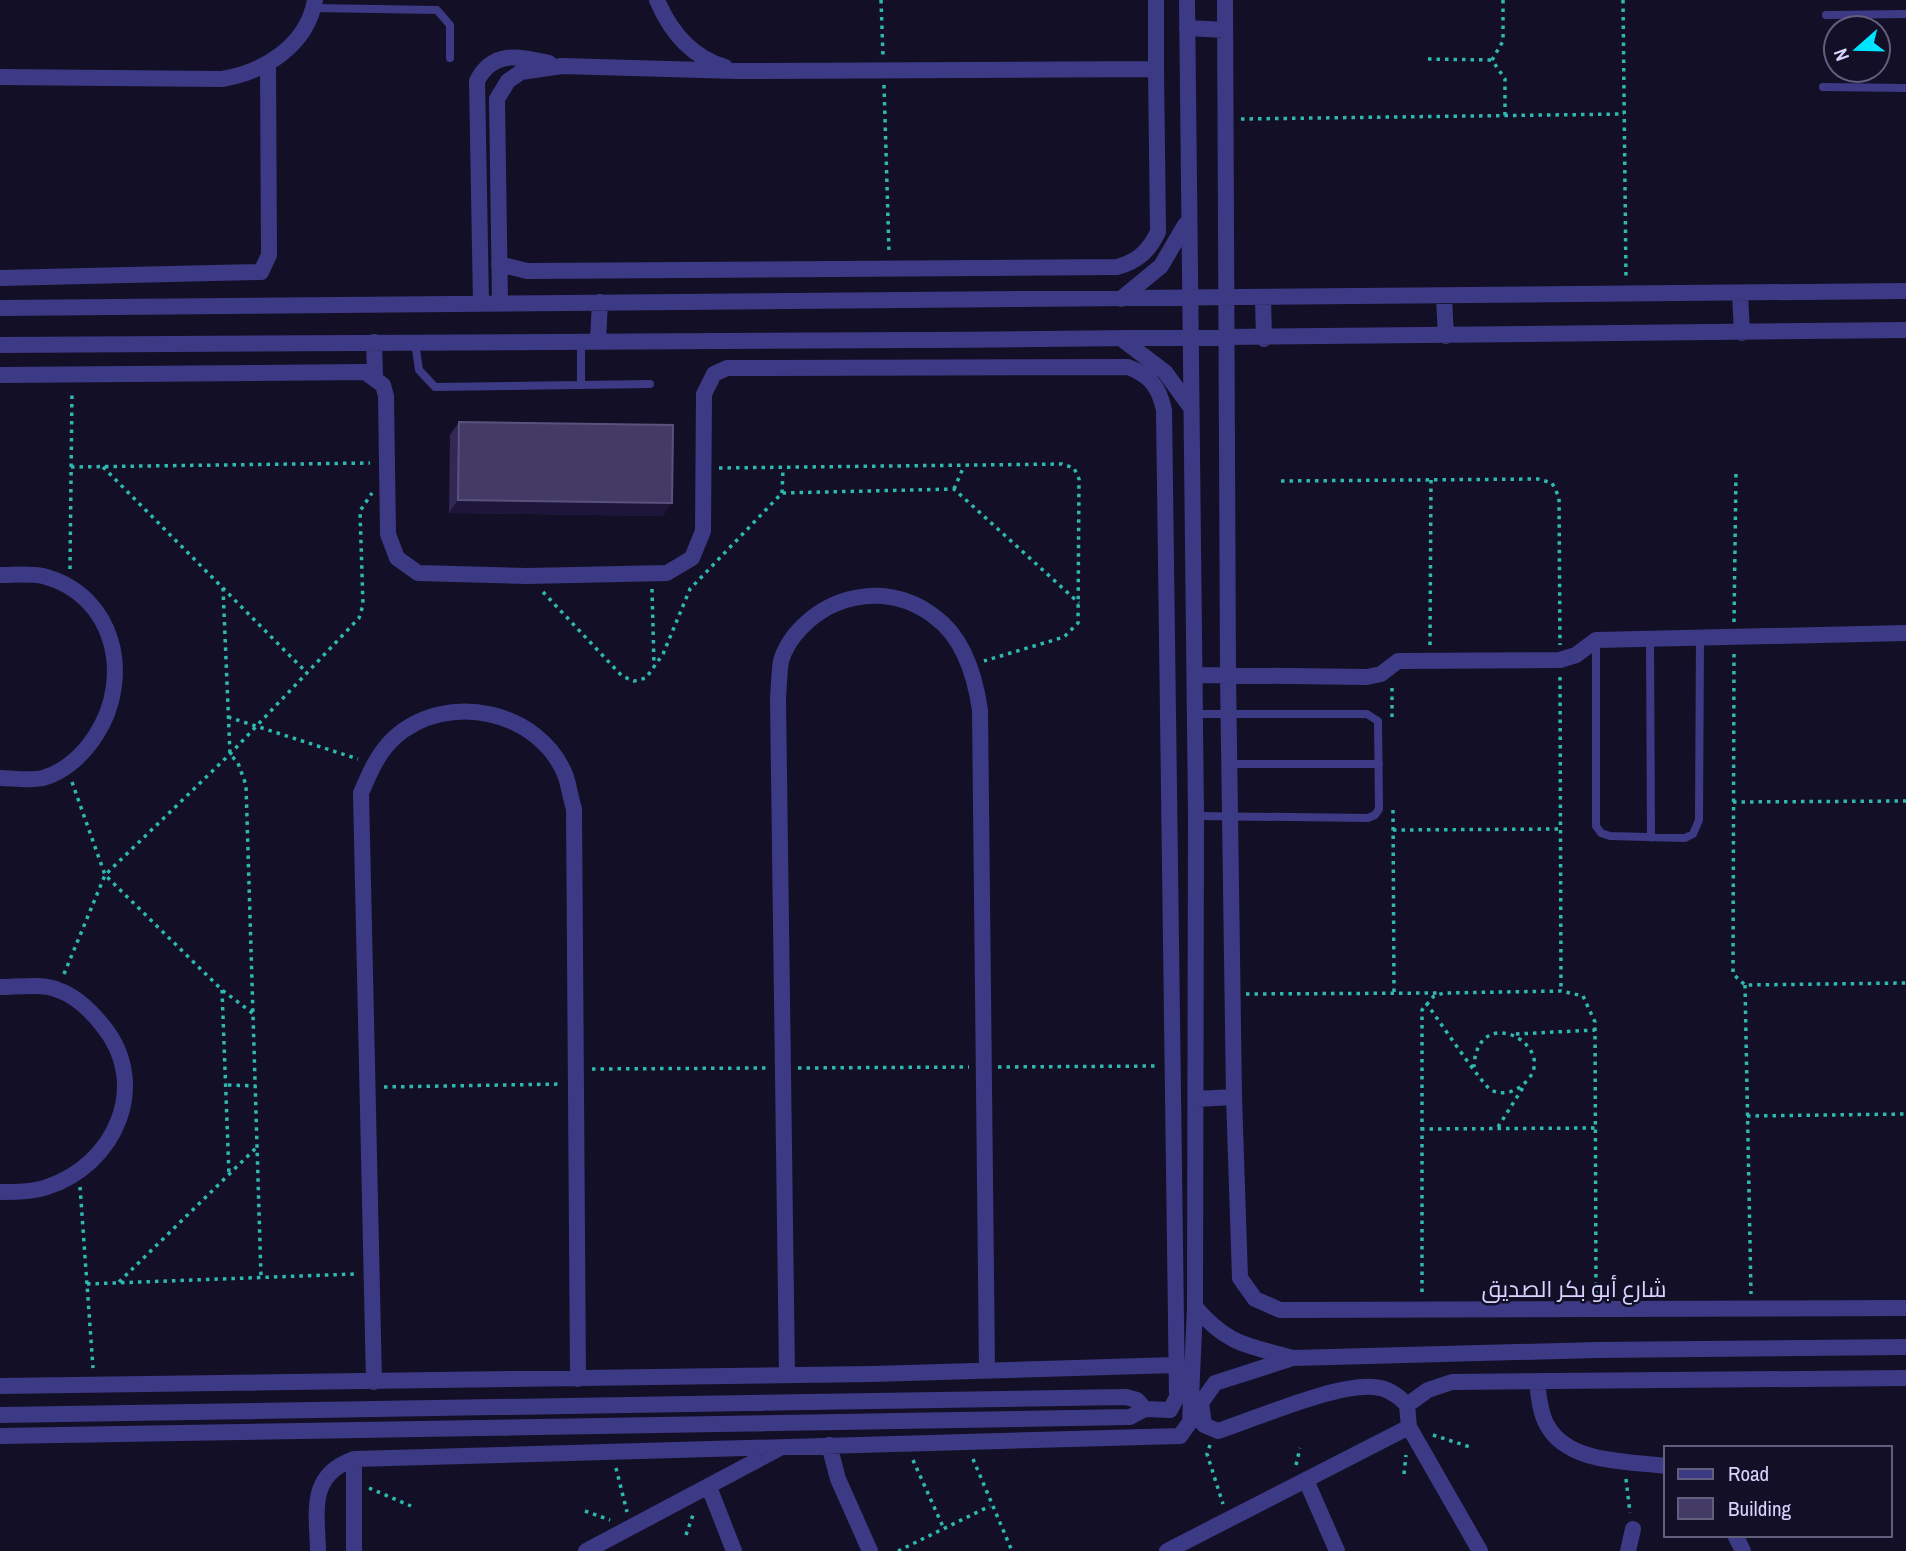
<svg xmlns="http://www.w3.org/2000/svg" width="1906" height="1551" font-family="'Archivo Narrow',Cairo,sans-serif">
	<rect width="100%" height="100%" fill="#130f26"/>
	<g fill="none" stroke-linecap="round" stroke-linejoin="round">
		<path stroke="#2fb8b0" stroke-width="3.5" stroke-dasharray="3.5 5" stroke-linecap="butt" d="M 881,0 L 883,56
			M 1503,0 L 1503,41 L 1492,60 L 1505,79 L 1505,117
			M 1623,0 L 1626,278
			M 1428,59 L 1492,60
			M 884,85 L 889,252
			M 1241,119 L 1624,114
			M 71,467 L 370,463
			M 103,467 L 306,672
			M 719,468 L 1062,464 L 1074,468 L 1079,479 L 1078,623 L 1064,637 L 984,661
			M 1281,481 L 1538,479 L 1552,483 L 1559,497 L 1560,645
			M 954,489 L 964,466
			M 782,493 L 783,470
			M 70,569 L 72,391
			M 223,588 L 230,754 L 238,763 L 246,785 L 261,1277
			M 652,589 L 654,665
			M 543,592 L 622,676 L 634,681 L 646,678 L 663,654 L 690,589 L 782,493 L 954,489 L 1079,603
			M 1734,622 L 1736,472
			M 1430,645 L 1431,480
			M 1734,654 L 1733,974 L 1745,985 L 1906,983
			M 1560,677 L 1561,991
			M 1392,688 L 1392,722
			M 228,717 L 358,759
			M 72,782 L 105,875 L 222,990 L 255,1015
			M 1733,802 L 1906,801
			M 1393,810 L 1394,993
			M 1393,830 L 1561,829
			M 64,974 L 105,875 L 230,754 L 359,618 L 363,605 L 360,511 L 372,493
			M 1745,985 L 1751,1294
			M 222,990 L 229,1175
			M 1246,994 L 1438,993
			M 1426,1003 C 1436,1016 1483,1086 1491,1090 C 1501,1095 1513,1093 1521,1086 C 1568,1051 1477,997 1474,1067
			M 1516,1034 L 1595,1030
			M 998,1067 L 1158,1066
			M 798,1068 L 969,1067
			M 592,1069 L 766,1068
			M 228,1085 L 256,1086
			M 384,1087 L 562,1084
			M 1747,1116 L 1906,1114
			M 1498,1127 L 1524,1086
			M 1421,1129 L 1595,1128
			M 80,1187 L 93,1368
			M 119,1282 L 258,1146
			M 87,1284 L 354,1274
			M 1422,1292 L 1422,1010 L 1434,996 L 1444,993 L 1561,991 L 1583,996 L 1595,1022 L 1596,1293
			M 1433,1435 L 1470,1447
			M 1210,1445 L 1207,1454 L 1223,1504
			M 973,1459 L 1012,1551
			M 913,1460 L 944,1529
			M 1296,1465 L 1300,1448
			M 616,1468 L 627,1512
			M 1404,1474 L 1406,1455
			M 1626,1479 L 1630,1513
			M 369,1488 L 411,1506
			M 585,1511 L 610,1520
			M 686,1535 L 694,1512
			M 898,1551 L 990,1506"/>
		<path stroke="#3d3a85" stroke-width="8" d="M 314,8 L 437,10 L 450,25 L 450,58
			M 1826,15 L 1906,14
			M 1823,87 L 1906,88
			M 415,342 L 419,370 L 435,387 L 650,384
			M 581,385 L 581,340
			M 1650,639 L 1651,838
			M 1596,640 L 1596,826 L 1601,833 L 1610,836 L 1685,838 L 1693,834 L 1699,820 L 1700,638
			M 1195,714 L 1367,714 L 1378,721 L 1379,809 L 1375,815 L 1368,818 L 1196,816
			M 1229,764 L 1379,764"/>
		<path stroke="#3d3a85" stroke-width="16" d="M 657,0 C 670,31 691,57 725,67
			M 1156,0 L 1156,69
			M 1187,0 L 1196,816 L 1195,1307 C 1229,1346 1247,1345 1293,1358 L 1597,1350 L 1906,1347
			M 1225,0 L 1228,675 L 1234,1097 L 1240,1278 L 1255,1299 L 1280,1310 L 1906,1308
			M 1187,28 L 1225,30
			M 0,77 L 222,79 C 264,72 307,46 315,0
			M 499,264 L 527,271 L 1117,267 C 1137,262 1149,251 1158,232 L 1156,69 L 738,71 L 562,66 L 521,72 L 508,81 L 497,99 L 500,303
			M 0,278 L 261,272 L 269,255 L 268,64
			M 1740,294 L 1742,333
			M 1444,298 L 1446,336
			M 1121,299 L 1161,266 L 1185,225
			M 1263,299 L 1264,339
			M 481,303 L 477,81 C 493,49 521,57 549,63
			M 0,308 L 1906,291
			M 598,340 L 600,302
			M 1123,340 L 1165,372 L 1189,405
			M 374,342 L 375,376
			M 0,345 C 635,340 1271,341 1906,330
			M 0,375 L 365,372 L 383,385 L 386,396 L 388,534 L 397,558 L 418,573 L 527,576 L 667,573 L 692,558 L 703,531 L 704,394 L 714,374 L 727,368 L 1128,367 C 1150,375 1159,387 1164,410 L 1177,1397 L 1170,1410 L 1145,1409 L 1130,1417 L 0,1436
			M 0,575 C 13,575 30,573 43,576 C 116,595 133,678 96,735 C 84,754 65,772 43,778 C 30,781 13,778 0,778
			M 1195,675 L 1367,677 L 1381,674 L 1398,661 L 1560,660 L 1576,655 L 1596,640 L 1906,633
			M 0,987 C 18,987 42,983 58,990 C 76,996 92,1012 103,1026 C 151,1085 115,1165 47,1187 C 32,1192 16,1192 0,1192
			M 1196,1099 L 1234,1097
			M 1293,1358 L 1215,1383 L 1201,1403 L 1204,1425 L 1218,1431 C 1258,1418 1334,1384 1374,1387 C 1388,1388 1398,1395 1407,1405 L 1409,1427 L 1480,1551
			M 787,1373 L 778,699 C 779,686 779,673 781,661 C 784,650 792,637 800,629 C 836,591 892,584 935,617 C 964,638 975,676 980,710 L 987,1369
			M 374,1382 L 361,793 C 370,772 378,753 394,738 C 446,690 541,710 566,777 C 569,787 571,799 574,809 L 578,1379
			M 1537,1383 C 1539,1397 1540,1413 1547,1425 C 1568,1464 1628,1461 1666,1466
			M 0,1386 L 872,1374 L 1176,1365
			M 1407,1405 L 1428,1390 L 1452,1382 L 1906,1378
			M 0,1415 L 1126,1397 L 1137,1400 L 1145,1409
			M 829,1445 L 838,1479 L 870,1551
			M 354,1459 L 354,1551
			M 1306,1480 L 1337,1551
			M 709,1487 L 734,1551
			M 1735,1535 L 1743,1551
			M 318,1551 C 317,1511 308,1475 354,1459 L 1180,1436 L 1190,1422 L 1195,1307
			M 586,1551 L 780,1448
			M 1167,1551 L 1409,1427
			M 1628,1551 L 1633,1529"/>
	</g>
	<path fill="#312854" d="M 459,422 L 663,516 L 449,513 L 450,435 Z"/>
	<path fill="#1d163a" d="M 458,500 L 672,503 L 663,516 L 449,513 Z"/>
	<path fill="#433a66" stroke="#5a527e" stroke-width="2" d="M 459,422 L 673,425 L 672,503 L 458,500 Z"/>
	<g text-anchor="middle" dominant-baseline="central" stroke-width="5" stroke-linejoin="round" paint-order="stroke">
		<g font-size="23" fill="#d9d4ff" stroke="#130f26">
			<text x="1574" y="1288">شارع أبو بكر الصديق</text>
		</g>
	</g>
	<rect x="1664" y="1446" width="228" height="91" fill="#130f26" stroke="#625e7d" stroke-width="2"/>
	<rect x="1678" y="1469" width="35" height="10" fill="#3d3a85" stroke="#625e7d" stroke-width="2"/>
	<text x="1728" y="1481" font-size="21" fill="#d9d4ff">Road</text>
	<rect x="1678" y="1498" width="35" height="21" fill="#433a66" stroke="#625e7d" stroke-width="2"/>
	<text x="1728" y="1516" font-size="21" fill="#d9d4ff">Building</text>
	<g transform="translate(1857 49) rotate(250)"><circle r="33" fill="#130f26" stroke="#625e7d" stroke-width="2"/>
	<path d="M0-5L12 26L0 18L-12 26Z" fill="#00e5ff"/>
	<text y="-10" font-size="19" font-weight="bold" text-anchor="middle" fill="#d9d4ff">N</text>
	</g>
</svg>
